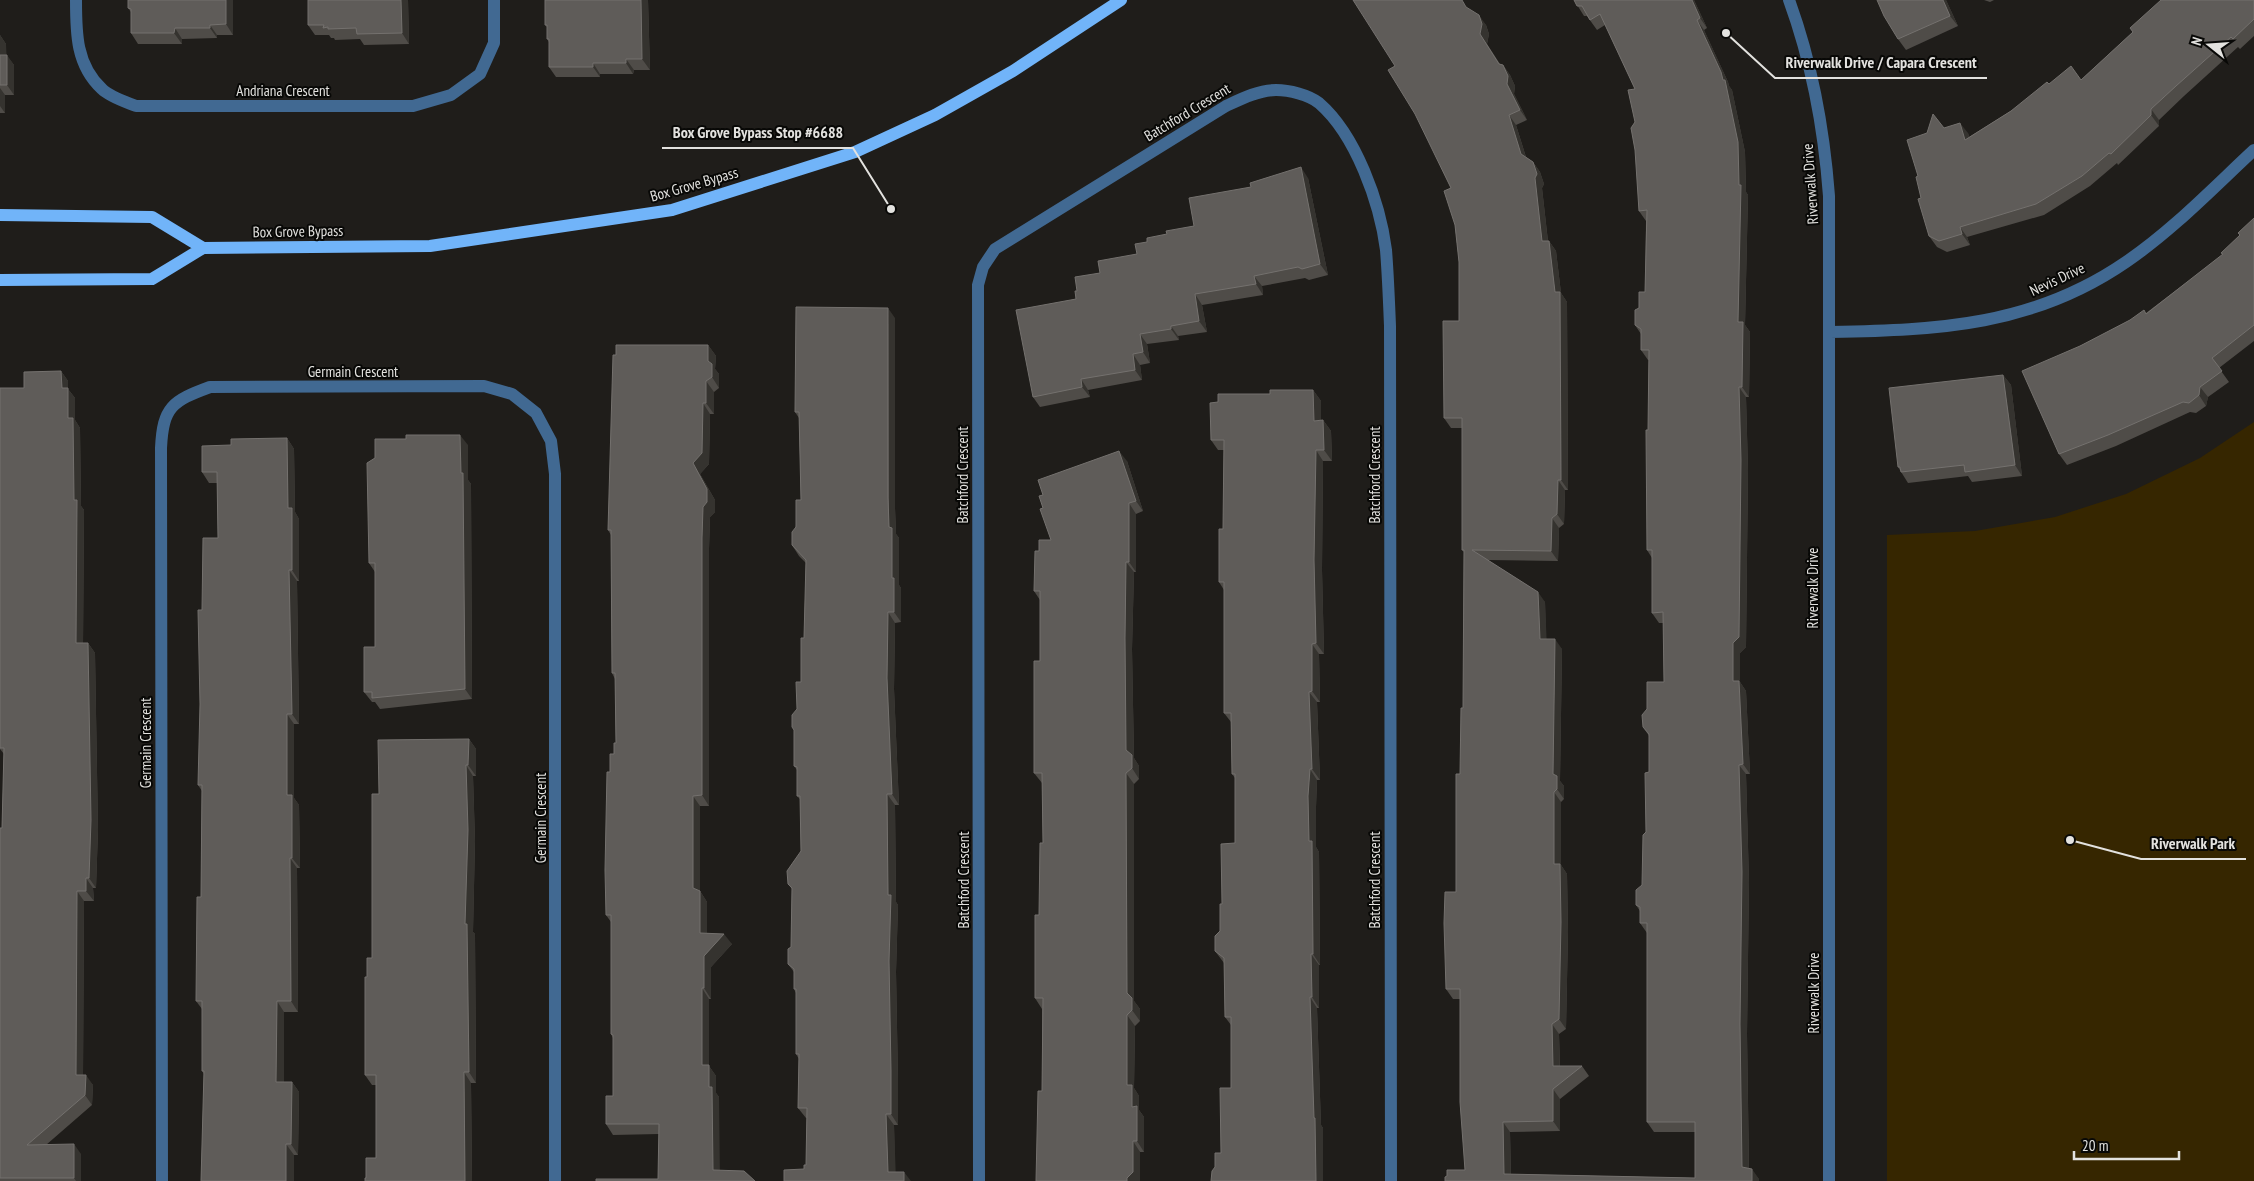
<svg xmlns="http://www.w3.org/2000/svg" width="2254" height="1181" font-family="'PT Sans Narrow',sans-serif">
	<rect width="100%" height="100%" fill="#1f1d1a"/>
	<path fill="#362600" d="M 2254,422 L 2254,1181 L 1887,1181 L 1887,535 L 1975,531 L 2055,517 L 2126,494 L 2200,458 Z"/>
	<g fill="none" stroke-linecap="round" stroke-linejoin="round">
		<path stroke="#416992" stroke-width="12" d="M 76,0 C 76,33 76,65 102,89 C 110,97 126,102 136,106 L 413,106 L 451,95 L 480,74 L 494,43 L 494,0
			M 1789,0 C 1812,63 1824,129 1829,196 L 1829,1181
			M 1830,332 C 1939,330 2033,326 2126,262 C 2173,230 2213,188 2254,150
			M 162,1181 L 161,448 C 163,407 172,401 210,387 L 484,386 L 512,394 L 536,413 L 551,441 L 555,474 L 555,1181
			M 979,1181 L 978,285 L 983,267 L 995,249 L 1226,106 C 1241,99 1259,90 1276,90 C 1289,90 1309,95 1319,103 C 1356,135 1380,203 1386,250 C 1388,275 1389,301 1390,326 L 1391,1181"/>
		<path stroke="#71b4f9" stroke-width="12" d="M 0,215 L 152,217 L 203,248
			M 0,280 L 152,279 L 203,248 L 430,246 L 672,210 L 855,152 L 935,115 L 1013,71 L 1121,0"/>
	</g>
	<path fill="#4f4c48" d="M 128,0 L 233,0 L 233,35 L 217,35 L 217,38 L 182,39 L 182,44 L 138,44 L 131,33 L 131,12 L 128,8 Z
		M 308,0 L 415,0 L 408,0 L 409,44 L 364,45 L 360,39 L 335,40 L 334,38 L 331,38 L 329,35 L 315,35 L 308,25 Z
		M 648,0 L 650,70 L 634,70 L 633,74 L 600,74 L 600,77 L 556,77 L 549,67 L 549,42 L 547,39 L 547,27 L 545,25 Z
		M 1574,0 L 1694,0 L 1707,28 L 1704,30 L 1728,82 L 1729,86 L 1732,90 L 1745,152 L 1746,192 L 1748,195 L 1745,325 L 1750,332 L 1749,397 L 1746,397 L 1748,470 L 1746,647 L 1740,653 L 1740,682 L 1746,691 L 1750,774 L 1746,774 L 1749,882 L 1747,1034 L 1749,1168 L 1759,1179 L 1447,1176 L 1465,1170 L 1460,999 L 1453,999 L 1446,989 L 1456,892 L 1463,708 L 1464,552 L 1462,550 L 1462,428 L 1451,428 L 1444,418 L 1459,321 L 1459,262 L 1451,188 L 1395,66 L 1467,8 L 1486,25 L 1489,34 L 1487,44 L 1500,64 L 1503,65 L 1510,75 L 1515,86 L 1514,94 L 1527,120 L 1516,125 L 1526,157 L 1533,162 L 1540,172 L 1544,184 L 1542,188 L 1548,241 L 1549,241 L 1556,251 L 1561,293 L 1567,302 L 1568,490 L 1565,490 L 1564,524 L 1559,528 L 1558,561 L 1488,560 L 1545,602 L 1546,639 L 1562,649 L 1560,781 L 1564,786 L 1564,799 L 1561,802 L 1561,865 L 1567,874 L 1568,932 L 1566,1029 L 1559,1034 L 1560,1066 L 1582,1066 L 1589,1076 L 1560,1099 L 1560,1131 L 1510,1132 L 1511,1174 L 1695,1178 L 1695,1132 L 1654,1132 L 1647,1122 L 1647,933 L 1640,923 L 1640,911 L 1636,905 L 1642,885 L 1646,832 L 1649,772 L 1649,736 L 1643,727 L 1647,709 L 1664,682 L 1663,623 L 1659,623 L 1652,613 L 1652,558 L 1647,550 L 1649,360 L 1648,360 L 1641,350 L 1641,334 L 1635,325 L 1639,308 L 1645,292 L 1646,221 L 1639,211 L 1635,122 L 1635,89 L 1605,25 L 1597,30 L 1587,16 L 1584,16 Z
		M 1946,0 L 1958,26 L 1906,50 L 1898,39 Z
		M 1984,0 L 1994,0 L 1990,2 Z
		M 2254,0 L 2254,36 L 2240,49 L 2238,47 L 2184,96 L 2159,120 L 2159,126 L 2118,165 L 2117,163 L 2090,186 L 2044,215 L 1967,237 L 1970,245 L 1947,252 L 1937,247 L 1929,236 L 1921,198 L 1918,176 L 1944,128 L 1968,133 L 1969,137 L 2011,111 L 2049,84 L 2081,80 L 2133,32 L 2130,28 Z
		M 0,35 L 6,44 L 6,55 L 14,65 L 14,95 L 5,95 L 5,113 L 0,113 Z
		M 1308,178 L 1328,275 L 1309,280 L 1305,278 L 1262,286 L 1263,295 L 1202,305 L 1207,332 L 1178,336 L 1179,340 L 1147,344 L 1150,363 L 1140,365 L 1142,380 L 1088,390 L 1090,397 L 1040,407 L 1033,397 L 1076,299 L 1077,291 L 1100,273 L 1137,254 L 1147,242 L 1194,226 Z
		M 2254,218 L 2254,341 L 2219,368 L 2229,382 L 2208,397 L 2206,406 L 2196,413 L 2190,412 L 2116,446 L 2067,465 L 2059,454 L 2080,346 L 2146,313 L 2223,255 L 2240,235 Z
		M 895,318 L 895,508 L 896,534 L 899,538 L 899,585 L 901,588 L 901,622 L 895,623 L 894,689 L 899,805 L 895,805 L 896,902 L 898,905 L 896,972 L 898,1081 L 898,1125 L 894,1125 L 895,1172 L 804,1169 L 806,1165 L 807,1118 L 806,1118 L 798,1108 L 799,1059 L 796,1054 L 796,993 L 794,989 L 794,972 L 788,964 L 791,947 L 792,889 L 788,884 L 801,851 L 800,799 L 797,796 L 797,770 L 794,766 L 797,709 L 801,682 L 804,638 L 806,563 L 799,556 L 792,545 L 801,500 L 799,418 L 795,412 Z
		M 708,345 L 716,356 L 715,369 L 719,374 L 719,388 L 714,392 L 714,414 L 710,414 L 709,464 L 700,474 L 715,500 L 715,512 L 710,517 L 709,549 L 709,806 L 700,806 L 700,891 L 707,902 L 707,933 L 732,944 L 711,967 L 711,999 L 709,999 L 709,1066 L 716,1076 L 716,1093 L 719,1097 L 658,1179 L 659,1134 L 613,1135 L 606,1124 L 613,1096 L 613,1038 L 611,1034 L 611,922 L 606,915 L 610,772 L 614,754 L 616,743 L 615,679 L 612,673 L 611,535 L 608,530 L 616,355 Z
		M 61,371 L 68,381 L 68,389 L 75,398 L 75,420 L 80,428 L 81,506 L 84,510 L 83,643 L 88,643 L 95,653 L 98,830 L 96,888 L 93,888 L 94,901 L 84,901 L 83,1075 L 93,1085 L 92,1105 L 46,1145 L 81,1154 L 81,1181 L 0,1181 L 0,828 L 2,828 L 4,754 L 0,749 L 0,388 L 24,388 Z
		M 2003,375 L 2011,385 L 2022,476 L 1972,482 L 1968,476 L 1908,483 L 1898,467 Z
		M 1313,390 L 1321,401 L 1321,420 L 1323,420 L 1331,431 L 1332,461 L 1323,461 L 1322,570 L 1324,654 L 1319,654 L 1320,702 L 1317,702 L 1320,780 L 1317,780 L 1316,807 L 1316,847 L 1319,852 L 1320,965 L 1319,965 L 1319,1008 L 1317,1008 L 1321,1125 L 1323,1128 L 1323,1181 L 1211,1181 L 1215,1167 L 1221,1153 L 1231,1088 L 1231,1025 L 1225,1017 L 1224,963 L 1215,951 L 1220,931 L 1222,904 L 1235,843 L 1235,778 L 1232,774 L 1231,722 L 1224,713 L 1224,590 L 1219,582 L 1223,529 L 1224,450 L 1218,450 L 1211,440 L 1218,402 L 1270,394 Z
		M 287,438 L 294,449 L 295,512 L 299,519 L 299,581 L 297,581 L 299,724 L 294,724 L 294,798 L 299,805 L 300,868 L 297,868 L 298,1012 L 284,1012 L 284,1082 L 292,1082 L 299,1092 L 298,1155 L 294,1155 L 294,1181 L 201,1181 L 204,1074 L 202,1071 L 202,1009 L 196,1001 L 201,897 L 202,791 L 198,785 L 218,538 L 217,483 L 209,483 L 202,472 L 231,445 Z
		M 468,445 L 468,480 L 471,484 L 472,699 L 380,709 L 375,702 L 372,702 L 364,692 L 375,647 L 375,572 L 369,563 Z
		M 1127,461 L 1143,511 L 1136,514 L 1136,572 L 1134,572 L 1132,649 L 1134,758 L 1139,766 L 1139,779 L 1134,784 L 1134,1001 L 1140,1009 L 1140,1021 L 1135,1026 L 1134,1088 L 1139,1096 L 1139,1110 L 1144,1117 L 1144,1152 L 1140,1152 L 1042,1091 L 1042,1009 L 1035,998 L 1043,843 L 1042,783 L 1034,773 L 1040,661 L 1040,600 L 1034,591 L 1039,551 L 1051,540 L 1043,508 Z
		M 469,739 L 476,749 L 476,776 L 473,776 L 475,841 L 473,932 L 475,934 L 476,1083 L 471,1083 L 472,1181 L 365,1181 L 376,1158 L 376,1085 L 372,1085 L 365,1075 L 367,977 L 372,958 L 379,794 Z"/>
	<path fill="#35332f" d="M 226,0 L 233,0 L 233,35 L 226,24 Z
		M 401,0 L 408,0 L 409,44 L 402,33 Z
		M 641,0 L 648,0 L 650,70 L 642,59 Z
		M 1692,0 L 1694,0 L 1707,28 L 1700,18 Z
		M 1943,0 L 1946,0 L 1958,26 L 1950,16 Z
		M 1479,15 L 1486,25 L 1489,34 L 1487,44 L 1506,74 L 1480,34 Z
		M 1697,20 L 1704,30 L 1728,82 L 1729,86 L 1732,90 L 1745,152 L 1746,192 L 1748,195 L 1745,325 L 1750,332 L 1749,397 L 1742,387 L 1738,322 L 1739,185 L 1723,80 Z
		M 210,25 L 217,35 L 217,38 L 210,28 Z
		M 175,28 L 182,39 L 182,44 L 174,33 Z
		M 0,35 L 6,44 L 7,65 L 0,55 Z
		M 7,55 L 14,65 L 14,95 L 7,85 Z
		M 626,59 L 634,70 L 633,74 L 626,63 Z
		M 593,63 L 600,74 L 600,77 L 593,67 Z
		M 1503,65 L 1510,75 L 1515,86 L 1514,94 L 1527,120 L 1520,110 L 1507,84 Z
		M 0,88 L 5,95 L 5,113 L 0,106 Z
		M 2151,109 L 2159,120 L 2159,126 L 2151,115 Z
		M 1509,115 L 1516,125 L 1528,164 L 1521,154 Z
		M 1960,123 L 1968,133 L 1973,150 L 1965,140 Z
		M 1533,162 L 1540,172 L 1544,184 L 1542,188 L 1549,251 L 1542,241 L 1535,178 Z
		M 1301,167 L 1308,178 L 1328,275 L 1320,264 Z
		M 1960,227 L 1967,237 L 1970,245 L 1962,234 Z
		M 1549,241 L 1556,251 L 1561,293 L 1567,302 L 1568,490 L 1561,480 L 1555,292 Z
		M 1254,276 L 1262,286 L 1263,295 L 1256,284 Z
		M 1195,294 L 1202,305 L 1207,332 L 1199,321 Z
		M 888,308 L 895,318 L 895,508 L 896,534 L 899,538 L 899,585 L 901,588 L 901,622 L 894,612 L 889,527 Z
		M 1171,326 L 1178,336 L 1179,340 L 1171,329 Z
		M 1140,334 L 1147,344 L 1150,363 L 1143,352 Z
		M 708,345 L 716,356 L 715,369 L 719,374 L 719,388 L 712,377 L 708,361 Z
		M 1133,354 L 1140,365 L 1142,380 L 1135,370 Z
		M 61,371 L 68,381 L 68,389 L 75,398 L 75,420 L 80,428 L 81,506 L 84,510 L 83,653 L 76,643 L 74,500 L 68,418 L 62,388 Z
		M 2003,375 L 2011,385 L 2022,476 L 2015,465 Z
		M 1081,379 L 1088,390 L 1090,397 L 1082,387 Z
		M 706,381 L 714,392 L 714,414 L 706,403 Z
		M 1739,387 L 1746,397 L 1748,470 L 1746,647 L 1740,653 L 1740,682 L 1746,691 L 1750,774 L 1743,764 L 1733,681 L 1733,643 Z
		M 2200,387 L 2208,397 L 2206,406 L 2199,395 Z
		M 1313,390 L 1321,401 L 1321,431 L 1314,421 Z
		M 703,403 L 710,414 L 709,464 L 700,474 L 715,500 L 715,512 L 710,517 L 709,549 L 709,806 L 702,795 L 702,538 L 703,507 L 693,463 Z
		M 1323,420 L 1331,431 L 1332,461 L 1324,450 Z
		M 460,435 L 468,445 L 468,480 L 471,484 L 472,699 L 465,689 Z
		M 287,438 L 294,449 L 295,512 L 299,519 L 299,581 L 292,570 L 288,508 Z
		M 1316,450 L 1323,461 L 1322,570 L 1324,654 L 1316,643 L 1314,560 Z
		M 1119,451 L 1127,461 L 1143,511 L 1136,501 Z
		M 1558,480 L 1565,490 L 1564,524 L 1557,514 Z
		M 1129,503 L 1136,514 L 1136,572 L 1129,562 Z
		M 1552,518 L 1559,528 L 1558,561 L 1551,551 Z
		M 1126,562 L 1134,572 L 1132,649 L 1134,758 L 1139,766 L 1139,779 L 1132,768 L 1126,750 L 1125,638 Z
		M 289,570 L 297,581 L 299,724 L 292,714 Z
		M 1538,592 L 1545,602 L 1547,649 L 1540,639 Z
		M 888,612 L 895,623 L 894,689 L 899,805 L 892,794 L 887,678 Z
		M 1555,639 L 1562,649 L 1560,781 L 1564,786 L 1564,799 L 1557,789 L 1553,774 Z
		M 88,643 L 95,653 L 98,830 L 96,888 L 89,878 Z
		M 1312,644 L 1319,654 L 1320,702 L 1312,691 Z
		M 1309,692 L 1317,702 L 1320,780 L 1312,769 Z
		M 287,714 L 294,724 L 294,798 L 299,805 L 300,868 L 292,858 L 287,795 Z
		M 469,739 L 476,749 L 476,776 L 468,765 Z
		M 466,765 L 473,776 L 475,841 L 473,932 L 475,934 L 476,1083 L 469,1072 L 465,924 Z
		M 1739,765 L 1746,774 L 1749,882 L 1747,1034 L 1749,1177 L 1742,1167 L 1740,1024 Z
		M 1310,769 L 1317,780 L 1316,807 L 1316,847 L 1319,852 L 1320,965 L 1313,954 L 1309,841 L 1308,796 Z
		M 1126,773 L 1134,784 L 1134,1001 L 1140,1009 L 1140,1021 L 1132,1010 L 1127,993 Z
		M 1554,792 L 1561,802 L 1561,865 L 1567,874 L 1568,932 L 1566,1029 L 1559,1019 L 1554,864 Z
		M 887,794 L 895,805 L 896,902 L 898,905 L 896,972 L 898,1081 L 898,1125 L 891,1114 Z
		M 693,796 L 700,806 L 700,897 L 700,891 L 707,902 L 707,944 L 700,933 L 693,888 Z
		M 290,858 L 297,868 L 298,1012 L 291,1001 Z
		M 86,878 L 93,888 L 94,901 L 86,891 Z
		M 77,891 L 84,901 L 83,1085 L 76,1075 Z
		M 724,934 L 732,944 L 711,967 L 711,999 L 704,988 L 704,956 Z
		M 1311,954 L 1319,965 L 1319,1008 L 1312,997 Z
		M 702,988 L 709,999 L 709,1066 L 716,1076 L 716,1093 L 719,1097 L 720,1181 L 713,1170 L 709,1087 L 702,1065 Z
		M 1310,997 L 1317,1008 L 1321,1125 L 1323,1128 L 1323,1181 L 1316,1181 Z
		M 277,1001 L 284,1012 L 284,1092 L 276,1082 Z
		M 1127,1015 L 1135,1026 L 1134,1088 L 1139,1096 L 1139,1110 L 1144,1117 L 1144,1152 L 1137,1141 L 1132,1107 L 1127,1085 Z
		M 1552,1024 L 1559,1034 L 1560,1076 L 1553,1066 Z
		M 464,1072 L 471,1083 L 472,1181 L 465,1181 Z
		M 86,1075 L 93,1085 L 92,1105 L 85,1095 Z
		M 292,1082 L 299,1092 L 298,1155 L 291,1144 Z
		M 1553,1089 L 1560,1099 L 1560,1131 L 1553,1121 Z
		M 886,1114 L 894,1125 L 896,1181 L 888,1172 Z
		M 1503,1122 L 1510,1132 L 1511,1181 L 1504,1174 Z
		M 1133,1141 L 1140,1152 L 1140,1181 L 1127,1181 Z
		M 74,1144 L 81,1154 L 81,1181 L 76,1181 L 74,1178 Z
		M 286,1144 L 294,1155 L 294,1181 L 286,1181 Z
		M 1752,1169 L 1759,1179 L 1759,1181 L 1752,1181 Z
		M 904,1172 L 911,1181 L 904,1181 Z"/>
	<path fill="#5f5c59" stroke="#74716e" d="M 128,0 L 226,0 L 226,24 L 210,25 L 210,28 L 175,28 L 174,33 L 131,33 L 131,9 L 128,8 Z
		M 308,0 L 401,0 L 402,33 L 357,34 L 356,28 L 328,29 L 328,27 L 323,28 L 324,25 L 308,25 Z
		M 545,0 L 641,0 L 642,59 L 626,59 L 626,63 L 593,63 L 593,67 L 549,67 L 549,39 L 547,39 L 547,25 L 545,25 Z
		M 1353,0 L 1462,0 L 1466,7 L 1479,15 L 1482,24 L 1480,34 L 1499,64 L 1503,65 L 1508,76 L 1507,84 L 1520,110 L 1509,115 L 1521,154 L 1533,162 L 1537,174 L 1535,178 L 1542,241 L 1549,241 L 1555,292 L 1560,292 L 1561,480 L 1558,480 L 1557,514 L 1552,518 L 1551,551 L 1472,550 L 1538,592 L 1540,639 L 1555,639 L 1553,774 L 1557,776 L 1557,789 L 1554,792 L 1554,864 L 1560,864 L 1561,922 L 1559,1019 L 1552,1024 L 1553,1066 L 1582,1066 L 1553,1089 L 1553,1121 L 1503,1122 L 1504,1174 L 1695,1178 L 1695,1122 L 1647,1122 L 1647,923 L 1640,923 L 1640,907 L 1636,905 L 1636,890 L 1642,885 L 1643,835 L 1646,832 L 1645,773 L 1649,772 L 1649,734 L 1643,727 L 1642,715 L 1647,709 L 1647,682 L 1664,682 L 1663,612 L 1652,613 L 1652,550 L 1647,550 L 1646,430 L 1648,430 L 1649,350 L 1641,350 L 1641,329 L 1635,325 L 1635,310 L 1639,308 L 1639,292 L 1645,292 L 1647,210 L 1639,211 L 1635,150 L 1631,128 L 1635,122 L 1628,90 L 1635,89 L 1600,14 L 1590,20 L 1582,6 L 1577,6 L 1574,0 L 1692,0 L 1700,18 L 1697,20 L 1721,72 L 1723,80 L 1725,80 L 1738,142 L 1739,185 L 1741,185 L 1738,322 L 1743,322 L 1742,387 L 1739,387 L 1741,460 L 1739,637 L 1733,643 L 1733,681 L 1739,681 L 1743,764 L 1739,765 L 1742,872 L 1740,1024 L 1742,1167 L 1752,1169 L 1752,1181 L 1445,1181 L 1445,1177 L 1447,1176 L 1447,1170 L 1465,1170 L 1460,1102 L 1460,989 L 1446,989 L 1444,923 L 1445,892 L 1456,892 L 1456,774 L 1460,774 L 1461,708 L 1463,708 L 1464,550 L 1462,550 L 1462,418 L 1444,418 L 1443,321 L 1459,321 L 1459,262 L 1455,225 L 1444,191 L 1451,188 L 1415,114 L 1388,70 L 1395,66 Z
		M 1877,0 L 1943,0 L 1950,16 L 1898,39 L 1884,16 Z
		M 2161,0 L 2254,0 L 2254,19 L 2233,39 L 2231,37 L 2176,86 L 2151,109 L 2151,115 L 2111,154 L 2109,153 L 2082,176 L 2036,204 L 1960,227 L 1962,234 L 1939,241 L 1929,236 L 1918,199 L 1921,198 L 1916,177 L 1918,176 L 1907,140 L 1927,133 L 1933,114 L 1944,128 L 1960,123 L 1965,140 L 2011,111 L 2047,82 L 2049,84 L 2071,66 L 2081,80 L 2133,32 L 2130,28 Z
		M 0,55 L 7,55 L 7,85 L 0,85 Z
		M 1301,167 L 1320,264 L 1302,269 L 1298,267 L 1254,276 L 1256,284 L 1195,294 L 1199,321 L 1171,326 L 1171,329 L 1140,334 L 1143,352 L 1133,354 L 1135,370 L 1081,379 L 1082,387 L 1033,397 L 1016,310 L 1076,299 L 1075,291 L 1077,291 L 1075,277 L 1100,273 L 1098,261 L 1137,254 L 1135,244 L 1147,242 L 1147,238 L 1167,234 L 1166,231 L 1194,226 L 1189,198 L 1251,187 L 1250,183 Z
		M 2254,218 L 2254,325 L 2212,358 L 2222,371 L 2200,387 L 2199,395 L 2189,403 L 2183,402 L 2108,435 L 2059,454 L 2022,371 L 2080,346 L 2130,320 L 2144,310 L 2146,314 L 2223,254 L 2221,253 L 2240,235 L 2238,233 Z
		M 796,307 L 888,308 L 888,497 L 889,527 L 892,528 L 892,578 L 894,578 L 894,612 L 888,612 L 887,678 L 892,794 L 887,794 L 888,895 L 891,895 L 889,961 L 891,1071 L 891,1114 L 886,1114 L 888,1172 L 904,1172 L 904,1181 L 784,1181 L 784,1170 L 804,1169 L 804,1165 L 806,1165 L 807,1108 L 798,1108 L 799,1054 L 796,1054 L 796,989 L 794,989 L 794,969 L 788,964 L 788,949 L 791,947 L 792,888 L 788,884 L 787,871 L 801,851 L 800,796 L 797,796 L 797,767 L 794,766 L 794,730 L 792,727 L 792,715 L 797,709 L 796,682 L 801,682 L 801,638 L 804,638 L 806,560 L 792,545 L 792,532 L 796,527 L 796,500 L 801,500 L 799,412 L 795,412 Z
		M 616,345 L 708,345 L 708,361 L 712,364 L 712,377 L 706,381 L 706,403 L 703,403 L 702,453 L 693,463 L 707,489 L 707,502 L 703,507 L 702,538 L 702,795 L 693,796 L 693,888 L 700,891 L 700,933 L 724,934 L 704,956 L 704,988 L 702,988 L 702,1065 L 709,1065 L 709,1087 L 712,1087 L 713,1170 L 744,1171 L 755,1181 L 596,1181 L 596,1179 L 658,1179 L 659,1124 L 606,1124 L 606,1096 L 613,1096 L 613,1035 L 611,1034 L 611,915 L 606,915 L 605,870 L 607,772 L 610,772 L 610,754 L 614,754 L 614,743 L 616,743 L 615,673 L 612,673 L 611,530 L 608,530 L 613,355 L 616,355 Z
		M 61,371 L 62,388 L 68,388 L 68,418 L 73,418 L 74,500 L 77,500 L 76,643 L 88,643 L 91,820 L 89,878 L 86,878 L 86,891 L 77,891 L 76,1075 L 86,1075 L 85,1095 L 27,1145 L 74,1144 L 74,1178 L 0,1178 L 0,828 L 2,828 L 4,748 L 0,748 L 0,388 L 24,388 L 24,372 Z
		M 2003,375 L 2015,465 L 1965,472 L 1964,465 L 1901,472 L 1900,467 L 1898,467 L 1889,388 Z
		M 1270,390 L 1313,390 L 1314,421 L 1323,420 L 1324,450 L 1316,450 L 1314,560 L 1316,643 L 1312,644 L 1312,691 L 1309,692 L 1312,769 L 1310,769 L 1308,796 L 1309,841 L 1312,841 L 1313,954 L 1311,954 L 1312,997 L 1310,997 L 1314,1118 L 1315,1118 L 1316,1181 L 1211,1181 L 1212,1171 L 1215,1167 L 1215,1153 L 1221,1153 L 1220,1088 L 1231,1088 L 1231,1017 L 1225,1017 L 1224,958 L 1215,951 L 1215,936 L 1220,931 L 1220,904 L 1222,904 L 1221,844 L 1235,843 L 1235,774 L 1232,774 L 1231,713 L 1224,713 L 1224,582 L 1219,582 L 1219,529 L 1223,529 L 1224,440 L 1211,440 L 1210,403 L 1218,402 L 1218,394 L 1270,394 Z
		M 406,435 L 460,435 L 461,473 L 463,473 L 465,689 L 372,698 L 372,692 L 364,692 L 364,647 L 375,647 L 375,563 L 369,563 L 367,463 L 375,458 L 375,439 L 406,439 Z
		M 287,438 L 288,508 L 292,508 L 292,570 L 289,570 L 292,714 L 287,714 L 287,795 L 292,795 L 292,858 L 290,858 L 291,1001 L 277,1001 L 276,1082 L 292,1082 L 291,1144 L 286,1144 L 286,1181 L 201,1181 L 204,1071 L 202,1071 L 202,1001 L 196,1001 L 197,897 L 201,897 L 202,785 L 198,785 L 200,704 L 198,610 L 202,610 L 203,538 L 218,538 L 217,472 L 202,472 L 202,446 L 231,445 L 231,439 Z
		M 1119,451 L 1136,501 L 1129,503 L 1129,562 L 1126,562 L 1125,638 L 1126,750 L 1132,755 L 1132,768 L 1126,773 L 1127,993 L 1132,998 L 1132,1010 L 1127,1015 L 1127,1085 L 1132,1085 L 1132,1107 L 1137,1106 L 1137,1141 L 1133,1141 L 1133,1172 L 1127,1178 L 1127,1181 L 1036,1181 L 1038,1091 L 1042,1091 L 1043,998 L 1035,998 L 1035,915 L 1039,915 L 1040,843 L 1043,843 L 1042,773 L 1034,773 L 1034,661 L 1040,661 L 1040,591 L 1034,591 L 1035,551 L 1039,551 L 1039,540 L 1051,540 L 1040,509 L 1043,508 L 1039,496 L 1043,495 L 1038,480 Z
		M 469,739 L 468,765 L 466,765 L 468,830 L 465,924 L 467,924 L 469,1072 L 464,1072 L 465,1181 L 365,1181 L 365,1178 L 366,1178 L 366,1158 L 376,1158 L 376,1075 L 365,1075 L 365,977 L 367,977 L 367,958 L 372,958 L 372,794 L 379,794 L 378,740 Z"/>
	<g text-anchor="middle" dominant-baseline="central" stroke-width="4" stroke-linejoin="round" paint-order="stroke">
		<g font-size="15" fill="#e3e2df" stroke="#080806">
			<text x="283" y="90">Andriana Crescent</text>
			<text transform="translate(1187 112) rotate(-31)">Batchford Crescent</text>
			<text transform="translate(694 184) rotate(-16)">Box Grove Bypass</text>
			<text transform="translate(1810 184) rotate(-94)">Riverwalk Drive</text>
			<text transform="translate(298 231) rotate(-1)">Box Grove Bypass</text>
			<text transform="translate(2057 279) rotate(-25)">Nevis Drive</text>
			<text x="353" y="371">Germain Crescent</text>
			<text transform="translate(962 475) rotate(-90)">Batchford Crescent</text>
			<text transform="translate(1374 475) rotate(-90)">Batchford Crescent</text>
			<text transform="translate(1812 588) rotate(-90)">Riverwalk Drive</text>
			<text transform="translate(145 743) rotate(-90)">Germain Crescent</text>
			<text transform="translate(540 818) rotate(-90)">Germain Crescent</text>
			<text transform="translate(963 880) rotate(-90)">Batchford Crescent</text>
			<text transform="translate(1374 880) rotate(-90)">Batchford Crescent</text>
			<text transform="translate(1813 993) rotate(-90)">Riverwalk Drive</text>
		</g>
	</g>
	<path fill="none" stroke="#e3e2df" stroke-width="2" d="M1726 33L1775 78H1987M891 209L853 148H662M2070 840L2141 859H2246"/>
	<g fill="#e3e2df" stroke="#080806" stroke-width="2">
		<circle cx="1726" cy="33" r="5"/>
		<circle cx="891" cy="209" r="5"/>
		<circle cx="2070" cy="840" r="5"/>
	</g>
	<g font-size="16" text-anchor="middle" font-weight="bold" fill="#e3e2df" stroke="#080806" stroke-width="4" stroke-linejoin="round" paint-order="stroke">
		<text x="1881" y="68">Riverwalk Drive / Capara Crescent</text>
		<text x="758" y="138">Box Grove Bypass Stop #6688</text>
		<text x="2193" y="849">Riverwalk Park</text>
	</g>
	<g transform="translate(2209 45) rotate(287)" stroke="#080806" stroke-width="4" paint-order="stroke">
	<path d="M0-4L9 19L0 12L-9 19Z" fill="#e3e2df"/>
	<text y="-8" font-size="14" font-weight="bold" text-anchor="middle" fill="#e3e2df">N</text>
	</g>
	<path d="M2074 1151v8h105v-8" fill="none" stroke="#e3e2df" stroke-width="2.5"/>
	<text x="2082" y="1151" font-size="15" fill="#e3e2df" stroke="#080806" stroke-width="4" paint-order="stroke">20 m</text>
</svg>
